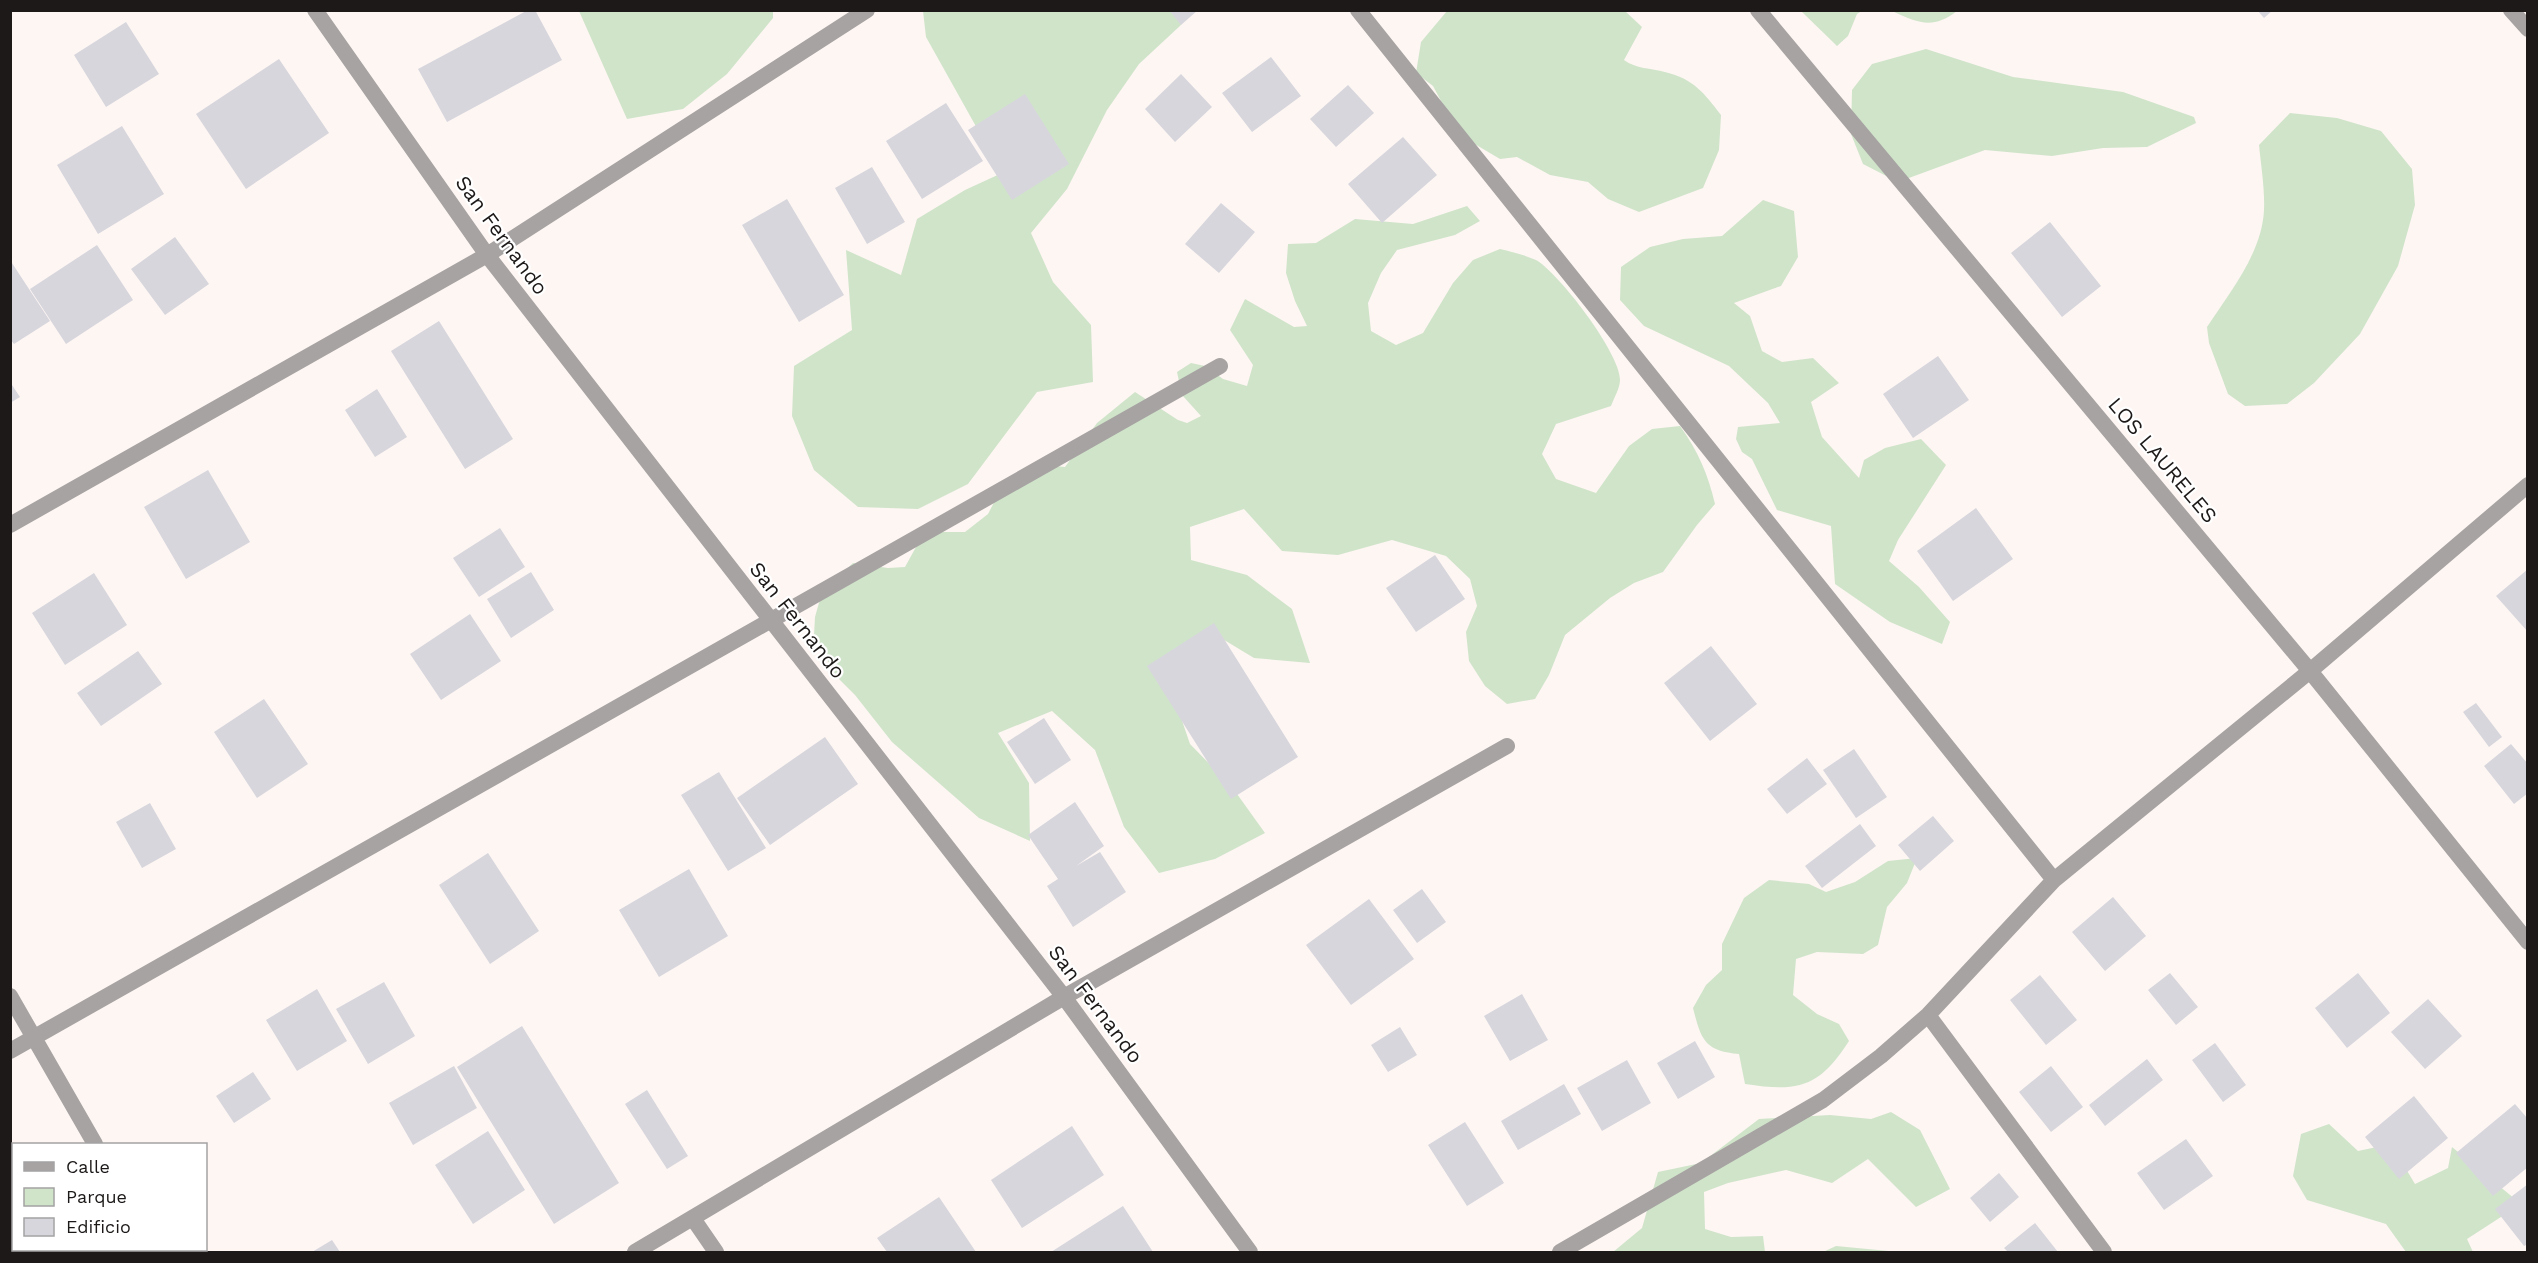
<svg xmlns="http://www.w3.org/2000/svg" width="2538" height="1263" font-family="'Work Sans',sans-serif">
	<rect width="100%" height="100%" fill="#fef6f3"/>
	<path fill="#d0e4ca" d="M 773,11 L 773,18 L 727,74 L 683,109 L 627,119 L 579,11 Z
		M 923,11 L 1185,11 L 1181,25 L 1139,64 L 1107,110 L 1067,189 L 1031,233 L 1053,282 L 1091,325 L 1093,382 L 1037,392 L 968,484 L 918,509 L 858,507 L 814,470 L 792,416 L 794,366 L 852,330 L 846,250 L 901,275 L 917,219 L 965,190 L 1002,173 L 926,37 Z
		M 1447,11 L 1625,11 L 1642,27 L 1624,60 C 1636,69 1651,68 1665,72 C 1694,79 1704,93 1721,115 L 1719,150 L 1703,188 L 1639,212 L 1608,199 L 1588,182 L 1550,175 L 1517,157 L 1500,159 L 1473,143 L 1448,114 L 1433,86 L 1416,73 L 1421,42 Z
		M 1801,11 L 1862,11 L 1857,14 L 1848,36 L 1837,46 Z
		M 1892,11 L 1957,11 C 1932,30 1919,23 1892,11 Z
		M 1926,49 L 2013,77 L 2123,92 L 2194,117 L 2196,123 L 2147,147 L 2103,148 L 2052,156 L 1985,150 L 1898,182 L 1863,164 L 1851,134 L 1852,90 L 1872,64 Z
		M 2290,113 L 2337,118 L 2381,131 L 2412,169 L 2415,205 L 2398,266 L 2360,334 L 2314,383 L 2287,404 L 2245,406 L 2228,394 L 2209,343 L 2207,327 C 2230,292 2262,253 2264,210 C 2265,189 2261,166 2259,145 Z
		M 1763,200 L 1794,211 L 1798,257 L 1781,286 L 1734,303 L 1750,316 L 1762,351 L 1782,362 L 1813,358 L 1839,383 L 1811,402 L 1822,437 L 1859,478 L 1864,460 L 1885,448 L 1921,439 L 1946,465 L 1898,540 L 1889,561 L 1919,587 L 1950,622 L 1942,644 L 1890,622 L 1835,584 L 1831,526 L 1777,510 L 1752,459 L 1742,452 L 1736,439 L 1738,427 L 1780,423 L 1768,403 L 1729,366 L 1644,326 L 1620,300 L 1621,267 L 1650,247 L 1683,239 L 1722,236 Z
		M 1467,206 L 1480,221 L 1455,235 L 1397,250 L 1381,273 L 1368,303 L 1371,331 L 1396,345 L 1423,333 L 1453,283 L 1473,260 L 1500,249 C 1512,252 1525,255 1536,260 C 1558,272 1621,354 1620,380 C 1620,388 1614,398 1611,406 L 1556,424 L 1542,454 L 1556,479 L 1596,493 L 1629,446 L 1652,429 L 1680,426 C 1698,451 1708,474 1715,504 L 1697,525 L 1663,572 L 1634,583 L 1610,598 L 1565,635 L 1549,675 L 1535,699 L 1507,704 L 1485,686 L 1469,661 L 1466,632 L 1477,606 L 1470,579 L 1446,556 L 1392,540 L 1338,555 L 1282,551 L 1244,509 L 1190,527 L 1191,560 L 1247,575 L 1292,609 L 1310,663 L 1254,658 L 1206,629 L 1163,665 L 1190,744 L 1232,787 L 1265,833 L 1215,859 L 1159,873 L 1124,827 L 1095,750 L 1052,711 L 998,733 L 1029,783 L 1030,841 L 979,818 L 892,742 L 855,695 L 836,676 L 814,635 L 815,617 L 822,592 L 853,563 L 888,568 L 905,567 L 922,536 L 938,532 L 965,532 L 988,514 L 1004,483 L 1035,464 L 1065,467 L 1097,423 L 1135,392 L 1178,420 L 1187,423 L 1201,416 L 1182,395 L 1177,372 L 1191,363 L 1205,366 L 1223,379 L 1247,386 L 1253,365 L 1230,330 L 1245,299 L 1294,327 L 1307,326 L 1295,301 L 1286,273 L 1288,244 L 1316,243 L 1355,219 L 1413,224 Z
		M 1917,858 L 1907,883 L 1887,907 L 1878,945 L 1863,954 L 1817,952 L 1796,959 L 1793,995 L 1817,1014 L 1839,1024 L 1849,1041 C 1819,1088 1798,1092 1745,1084 L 1739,1054 C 1704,1051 1701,1039 1693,1008 L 1706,985 L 1722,970 L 1722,944 L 1744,898 L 1769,880 L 1809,884 L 1826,892 L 1855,882 L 1888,861 Z
		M 1891,1112 L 1920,1130 L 1950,1189 L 1916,1207 L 1868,1159 L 1832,1183 L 1786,1170 L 1728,1183 L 1704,1192 L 1705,1229 L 1731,1237 L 1763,1236 L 1765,1252 L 1613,1252 L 1642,1228 L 1658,1172 L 1701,1163 L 1759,1119 L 1830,1115 L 1871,1119 Z
		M 2329,1124 L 2358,1151 L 2391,1144 L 2415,1184 L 2448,1168 L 2452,1147 L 2521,1204 L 2467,1239 L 2473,1252 L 2406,1252 L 2386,1224 L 2307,1200 L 2293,1176 L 2301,1134 Z
		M 1836,1246 L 1899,1252 L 1823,1252 Z"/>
	<path fill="#d7d6dd" d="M 528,10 L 535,10 L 562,60 L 447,122 L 418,69 Z
		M 1169,10 L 1198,10 L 1181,25 Z
		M 2257,10 L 2273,10 L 2264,18 Z
		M 126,22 L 159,74 L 106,107 L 74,55 Z
		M 1271,57 L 1301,96 L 1252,132 L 1222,93 Z
		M 279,59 L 329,133 L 246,189 L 196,114 Z
		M 1181,74 L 1212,107 L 1175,142 L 1145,109 Z
		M 1348,85 L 1374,113 L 1336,147 L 1310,119 Z
		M 1025,94 L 1069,164 L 1012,200 L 968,130 Z
		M 946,103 L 983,161 L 922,199 L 886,141 Z
		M 122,126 L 164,194 L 98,234 L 57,165 Z
		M 1403,137 L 1437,175 L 1382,223 L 1348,184 Z
		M 872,167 L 905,222 L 867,244 L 835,188 Z
		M 787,199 L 844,295 L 799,322 L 742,225 Z
		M 1221,203 L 1255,232 L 1219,273 L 1185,244 Z
		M 2050,222 L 2101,286 L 2062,317 L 2011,253 Z
		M 175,237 L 209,284 L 165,315 L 131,269 Z
		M 97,245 L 133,300 L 66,344 L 30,289 Z
		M 10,260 L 50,321 L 14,344 L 10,339 Z
		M 439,321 L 513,439 L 465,469 L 391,351 Z
		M 1938,356 L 1969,400 L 1913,438 L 1883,394 Z
		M 10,382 L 20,397 L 10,403 Z
		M 377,389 L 407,437 L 375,457 L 345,410 Z
		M 208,470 L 250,542 L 186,579 L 144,507 Z
		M 1976,508 L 2013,559 L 1953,601 L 1917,551 Z
		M 500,528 L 525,567 L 479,597 L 453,558 Z
		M 1435,555 L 1465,599 L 1416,632 L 1386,588 Z
		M 2528,569 L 2528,632 L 2496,596 Z
		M 531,572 L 554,610 L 511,638 L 487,599 Z
		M 94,573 L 127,625 L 65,665 L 32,613 Z
		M 470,614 L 501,661 L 441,700 L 410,654 Z
		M 1214,623 L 1298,757 L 1231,799 L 1147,666 Z
		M 1711,646 L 1757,704 L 1710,741 L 1664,683 Z
		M 138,651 L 162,684 L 101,726 L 77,693 Z
		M 264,699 L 308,764 L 257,798 L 214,732 Z
		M 2476,703 L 2502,737 L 2489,747 L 2463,712 Z
		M 1044,718 L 1071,760 L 1035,784 L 1007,742 Z
		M 825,737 L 858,784 L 770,845 L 737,798 Z
		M 2511,744 L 2528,764 L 2528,793 L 2514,804 L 2484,766 Z
		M 1854,749 L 1887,797 L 1856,818 L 1823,770 Z
		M 1807,758 L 1827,784 L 1787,814 L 1767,789 Z
		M 719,772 L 766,848 L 728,871 L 681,795 Z
		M 1075,802 L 1104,846 L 1076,866 L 1100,852 L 1126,892 L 1073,927 L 1047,886 L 1058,879 L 1028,835 Z
		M 150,803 L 176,849 L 142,868 L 116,822 Z
		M 1933,816 L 1954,841 L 1920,871 L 1898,845 Z
		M 1860,824 L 1876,846 L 1822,888 L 1805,866 Z
		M 488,853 L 539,931 L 490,964 L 439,885 Z
		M 689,869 L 728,936 L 659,977 L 619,910 Z
		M 1422,889 L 1446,922 L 1417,943 L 1393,910 Z
		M 2113,897 L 2146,936 L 2105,971 L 2072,932 Z
		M 1369,899 L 1414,959 L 1351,1005 L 1306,945 Z
		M 2170,973 L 2198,1007 L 2176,1025 L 2148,990 Z
		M 2358,973 L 2390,1013 L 2347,1048 L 2315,1008 Z
		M 2040,975 L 2077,1020 L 2046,1045 L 2010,1000 Z
		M 384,982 L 415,1036 L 368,1064 L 336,1009 Z
		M 317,989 L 347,1041 L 297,1071 L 266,1020 Z
		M 1522,994 L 1548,1040 L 1510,1061 L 1484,1016 Z
		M 2428,999 L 2462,1036 L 2425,1069 L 2391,1032 Z
		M 522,1026 L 619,1183 L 554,1224 L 457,1067 Z
		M 1400,1027 L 1417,1055 L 1388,1072 L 1371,1045 Z
		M 1695,1041 L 1715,1077 L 1678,1099 L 1657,1063 Z
		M 2215,1043 L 2246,1085 L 2223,1102 L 2192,1060 Z
		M 2147,1059 L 2163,1080 L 2105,1126 L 2089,1105 Z
		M 1627,1060 L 1651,1103 L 1602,1131 L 1577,1088 Z
		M 454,1066 L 477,1108 L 413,1145 L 389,1103 Z
		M 2051,1066 L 2083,1107 L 2051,1132 L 2019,1092 Z
		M 253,1072 L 271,1099 L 234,1123 L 216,1096 Z
		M 1564,1084 L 1581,1114 L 1518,1150 L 1501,1121 Z
		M 647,1090 L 688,1156 L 667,1169 L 625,1104 Z
		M 2414,1096 L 2448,1138 L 2399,1179 L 2365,1137 Z
		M 2515,1104 L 2528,1119 L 2528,1167 L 2493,1196 L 2456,1153 Z
		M 1465,1122 L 1504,1183 L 1467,1206 L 1428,1145 Z
		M 1072,1126 L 1104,1175 L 1022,1228 L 991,1180 Z
		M 488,1131 L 525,1190 L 473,1224 L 435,1165 Z
		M 2186,1139 L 2213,1176 L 2164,1210 L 2137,1173 Z
		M 10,1155 L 14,1160 L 14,1196 L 10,1198 Z
		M 1999,1173 L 2019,1197 L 1990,1222 L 1970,1198 Z
		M 2528,1184 L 2528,1244 L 2524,1246 L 2495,1209 Z
		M 939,1197 L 976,1252 L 887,1252 L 877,1238 Z
		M 1123,1206 L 1153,1252 L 1051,1252 Z
		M 14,1210 L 14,1250 L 40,1250 L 42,1252 L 10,1252 L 10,1212 Z
		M 2035,1223 L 2058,1252 L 2008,1252 L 2004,1248 Z
		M 332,1240 L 340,1252 L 312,1252 Z
		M 63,1250 L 86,1250 L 88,1252 L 58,1252 Z"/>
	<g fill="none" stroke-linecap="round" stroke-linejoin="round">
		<path stroke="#a7a3a3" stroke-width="16" d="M 315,10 L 487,255 L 1064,997 L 1250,1252
			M 1358,10 L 2054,880
			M 1758,10 L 2310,671 L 2528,942
			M 2511,10 L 2528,29
			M 10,525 L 487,255 L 867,10
			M 10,996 L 95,1144
			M 1928,1015 L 2104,1252
			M 10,1051 L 1220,366
			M 694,1220 L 716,1252
			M 154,1250 L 156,1252
			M 635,1252 L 1064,997 L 1507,746
			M 1560,1252 L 1823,1100 L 1881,1056 L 1928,1015 L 2054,880 L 2310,671 L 2528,485"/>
	</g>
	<g text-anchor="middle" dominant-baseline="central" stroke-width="4.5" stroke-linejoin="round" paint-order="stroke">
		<g font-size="21" fill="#1c1918" stroke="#fff">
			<text transform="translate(502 235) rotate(54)">San Fernando</text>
			<text transform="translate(2163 460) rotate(50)">LOS LAURELES</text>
			<text transform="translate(798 620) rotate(52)">San Fernando</text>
			<text transform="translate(1096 1004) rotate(53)">San Fernando</text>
		</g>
	</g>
	<rect width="2538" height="1263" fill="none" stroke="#1c1918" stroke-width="24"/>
	<rect x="12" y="1143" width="195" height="108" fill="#ffffff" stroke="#a4a3a3" stroke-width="1.5"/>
	<rect x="24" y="1162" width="30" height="9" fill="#a7a3a3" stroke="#a4a3a3" stroke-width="1.5"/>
	<text x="66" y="1173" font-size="18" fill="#1c1918">Calle</text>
	<rect x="24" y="1188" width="30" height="18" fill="#d0e4ca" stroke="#a4a3a3" stroke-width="1.5"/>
	<text x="66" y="1203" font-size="18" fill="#1c1918">Parque</text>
	<rect x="24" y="1218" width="30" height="18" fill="#d7d6dd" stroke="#a4a3a3" stroke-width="1.5"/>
	<text x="66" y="1233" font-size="18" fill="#1c1918">Edificio</text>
</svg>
